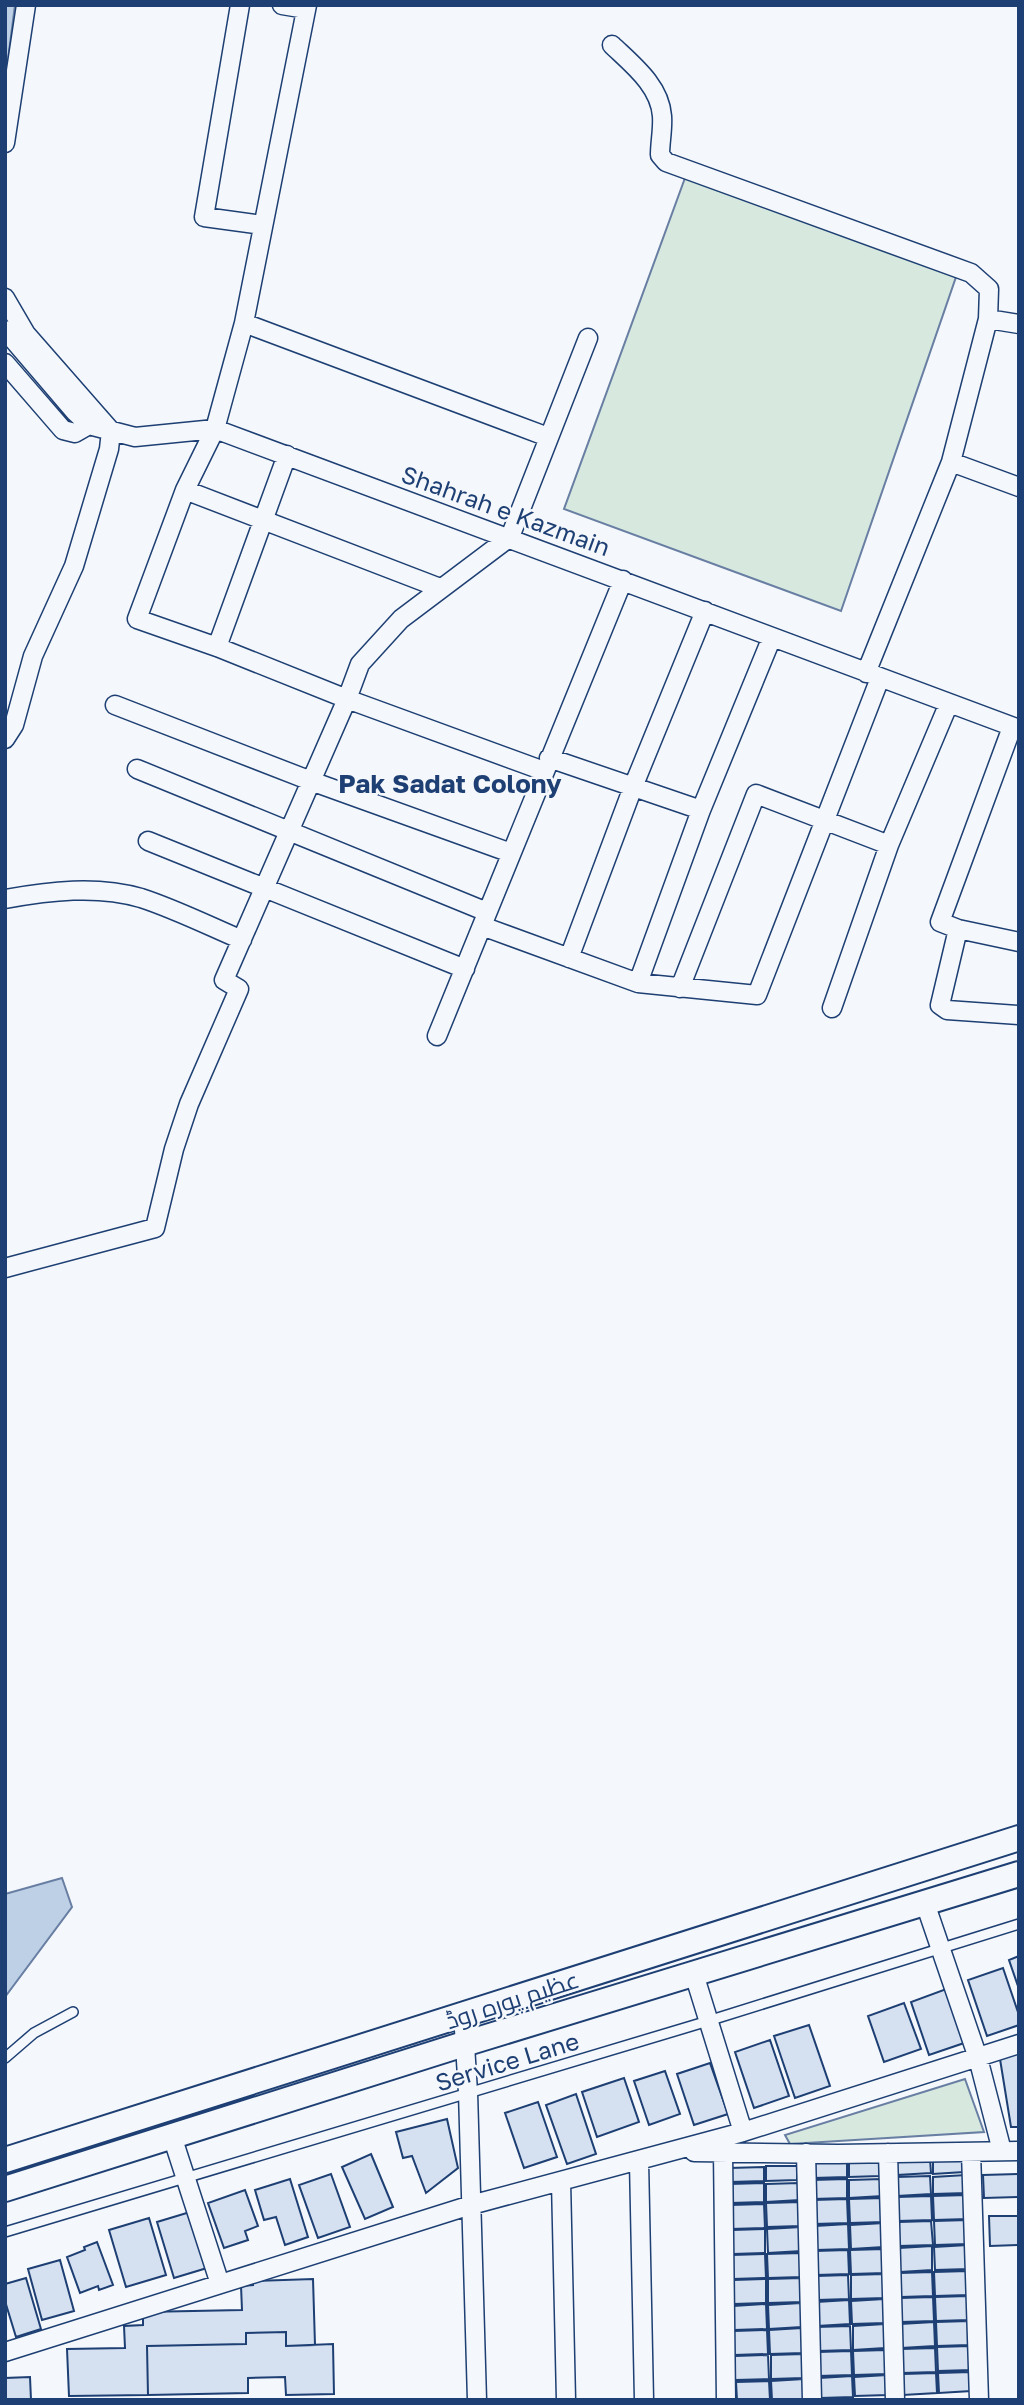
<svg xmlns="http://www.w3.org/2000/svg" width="1024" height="2405" font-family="'Golos Text',Cairo,sans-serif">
	<rect width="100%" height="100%" fill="#f4f7fb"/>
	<path fill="#d7e8df" stroke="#687fa3" stroke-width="2" d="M 685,178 L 957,274 L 841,611 L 564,509 Z
		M 965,2079 L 984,2132 L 790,2144 L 785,2135 Z"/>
	<path fill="#bed0e5" stroke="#687fa3" stroke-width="2" d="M 5,5 L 15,5 L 5,83 Z
		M 62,1878 L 72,1907 L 5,1997 L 5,1894 Z"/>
	<path fill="#d5e0f0" stroke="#1d3f73" stroke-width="2" d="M 1019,1956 L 1019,1989 L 1009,1960 Z
		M 1003,1968 L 1019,2015 L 1019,2025 L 987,2036 L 968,1980 Z
		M 949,1988 L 967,2042 L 929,2055 L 911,2002 Z
		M 904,2003 L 921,2049 L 884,2062 L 868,2016 Z
		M 809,2025 L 830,2086 L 795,2098 L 774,2036 Z
		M 770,2040 L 789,2096 L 754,2108 L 735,2052 Z
		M 1019,2051 L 1019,2127 L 1011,2127 L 1000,2059 Z
		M 710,2063 L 728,2114 L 694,2125 L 677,2074 Z
		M 665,2071 L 680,2114 L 649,2125 L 634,2081 Z
		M 624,2078 L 639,2122 L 597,2137 L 582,2092 Z
		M 576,2094 L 596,2154 L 567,2164 L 546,2105 Z
		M 538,2102 L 557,2157 L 524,2168 L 505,2113 Z
		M 447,2119 L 458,2168 L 426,2193 L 412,2156 L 403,2158 L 396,2132 Z
		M 371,2154 L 393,2207 L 365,2219 L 342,2167 Z
		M 964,2158 L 964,2172 L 933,2174 L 933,2159 Z
		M 930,2159 L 931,2173 L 897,2175 L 896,2160 Z
		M 880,2161 L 880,2176 L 849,2177 L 849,2162 Z
		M 847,2162 L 847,2177 L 813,2178 L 813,2163 Z
		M 766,2166 L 797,2166 L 797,2180 L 766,2181 Z
		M 764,2167 L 764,2181 L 730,2182 L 729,2168 Z
		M 331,2174 L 350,2227 L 318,2238 L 299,2185 Z
		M 1019,2174 L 1019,2197 L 984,2198 L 983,2175 Z
		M 966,2175 L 967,2193 L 933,2194 L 933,2177 Z
		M 930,2176 L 931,2194 L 897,2196 L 896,2177 Z
		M 290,2179 L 308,2237 L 285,2245 L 276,2217 L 264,2220 L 255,2190 Z
		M 847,2179 L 847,2198 L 813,2199 L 812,2180 Z
		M 882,2179 L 883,2196 L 849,2198 L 849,2180 Z
		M 764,2183 L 764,2202 L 730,2203 L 729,2184 Z
		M 799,2183 L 800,2200 L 766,2202 L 766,2184 Z
		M 245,2190 L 258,2226 L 245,2231 L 248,2240 L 224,2248 L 208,2203 Z
		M 967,2195 L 968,2219 L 934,2220 L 933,2196 Z
		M 931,2196 L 932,2220 L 898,2221 L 897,2197 Z
		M 883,2198 L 884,2222 L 850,2223 L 849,2199 Z
		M 847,2199 L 848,2223 L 814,2224 L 813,2200 Z
		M 801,2202 L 801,2226 L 767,2227 L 766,2203 Z
		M 764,2204 L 765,2228 L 731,2229 L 730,2205 Z
		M 190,2212 L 207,2268 L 174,2278 L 157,2222 Z
		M 989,2216 L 1019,2216 L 1019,2245 L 990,2246 Z
		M 149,2218 L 166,2275 L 126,2287 L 109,2230 Z
		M 968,2220 L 968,2244 L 935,2245 L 934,2221 Z
		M 931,2221 L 933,2245 L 899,2246 L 899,2222 Z
		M 884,2223 L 884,2247 L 851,2249 L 850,2225 Z
		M 848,2224 L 849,2249 L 816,2250 L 815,2226 Z
		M 801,2227 L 802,2251 L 768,2253 L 767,2229 Z
		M 765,2229 L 765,2253 L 733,2254 L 732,2230 Z
		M 97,2242 L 113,2285 L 99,2290 L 98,2286 L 80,2293 L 67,2257 L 85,2250 L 84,2247 Z
		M 968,2245 L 969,2269 L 935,2270 L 934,2247 Z
		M 932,2246 L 932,2270 L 900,2272 L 899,2248 Z
		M 884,2249 L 885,2273 L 851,2274 L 850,2250 Z
		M 848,2250 L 849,2274 L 816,2275 L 815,2251 Z
		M 801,2253 L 802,2277 L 768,2278 L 767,2254 Z
		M 765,2254 L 766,2278 L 733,2279 L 732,2255 Z
		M 60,2260 L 74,2311 L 42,2320 L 28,2269 Z
		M 968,2271 L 969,2295 L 935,2296 L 934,2272 Z
		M 932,2272 L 933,2296 L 901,2297 L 900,2273 Z
		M 884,2274 L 885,2298 L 851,2299 L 851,2275 Z
		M 848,2275 L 849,2299 L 817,2300 L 816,2276 Z
		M 26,2278 L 41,2329 L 16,2337 L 5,2301 L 5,2284 Z
		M 801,2278 L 802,2302 L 768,2303 L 768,2279 Z
		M 313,2279 L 315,2345 L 286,2346 L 286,2332 L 246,2333 L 246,2344 L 147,2346 L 148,2395 L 69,2396 L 67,2349 L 125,2348 L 124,2326 L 143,2325 L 143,2312 L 242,2310 L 241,2286 L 253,2285 L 253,2281 Z
		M 766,2279 L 766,2303 L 734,2304 L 733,2280 Z
		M 968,2296 L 969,2320 L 936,2321 L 935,2297 Z
		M 933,2297 L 934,2321 L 901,2322 L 900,2298 Z
		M 884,2299 L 885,2323 L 852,2324 L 851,2301 Z
		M 849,2300 L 850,2324 L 817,2326 L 816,2302 Z
		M 801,2303 L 802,2327 L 769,2329 L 768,2305 Z
		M 766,2304 L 767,2329 L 734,2330 L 733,2306 Z
		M 969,2321 L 969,2345 L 937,2346 L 936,2322 Z
		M 934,2322 L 935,2346 L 901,2348 L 900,2324 Z
		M 885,2324 L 885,2348 L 853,2350 L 853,2326 Z
		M 850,2326 L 851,2350 L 818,2351 L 816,2327 Z
		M 802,2328 L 803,2353 L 770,2354 L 769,2330 Z
		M 767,2330 L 768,2354 L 734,2355 L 734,2331 Z
		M 286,2332 L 286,2346 L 333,2344 L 334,2394 L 286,2395 L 285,2377 L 248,2378 L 248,2393 L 148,2395 L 147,2346 L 246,2344 L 246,2333 Z
		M 970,2346 L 971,2370 L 938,2371 L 937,2347 Z
		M 935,2348 L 936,2372 L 902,2373 L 901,2349 Z
		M 886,2350 L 887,2374 L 854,2375 L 853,2351 Z
		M 851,2351 L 852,2375 L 818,2376 L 818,2352 Z
		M 803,2354 L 804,2378 L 771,2379 L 771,2355 Z
		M 768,2355 L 769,2379 L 735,2380 L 735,2356 Z
		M 971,2372 L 971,2391 L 939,2393 L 938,2373 Z
		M 936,2373 L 937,2393 L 903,2395 L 903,2374 Z
		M 887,2375 L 888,2395 L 855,2396 L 854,2377 Z
		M 852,2376 L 853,2397 L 820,2398 L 819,2378 Z
		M 30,2377 L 31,2400 L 5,2400 L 5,2378 Z
		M 804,2379 L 805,2399 L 772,2400 L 771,2381 Z
		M 769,2381 L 770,2400 L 737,2400 L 736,2382 Z"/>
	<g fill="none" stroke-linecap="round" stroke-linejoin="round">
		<g stroke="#1d3f73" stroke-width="12">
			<path id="lane" d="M 5,2058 L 34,2033 L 73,2012
				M 5,2232 L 708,2021 L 1019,1924"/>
		</g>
		<g stroke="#1d3f73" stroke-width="21">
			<path id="street" d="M 240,5 L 204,217 L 262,225
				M 282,5 L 306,9
				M 307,5 L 244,323 L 215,429 L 185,490 L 137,619 L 217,647 L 347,699 L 544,771
				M 612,45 C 633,65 660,86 662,116 C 663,129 660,142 660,155 L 666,162 L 971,273 L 989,289 L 988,319 L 951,462 L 866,673
				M 5,143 L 26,5
				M 5,298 L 26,334 L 111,431 L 109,449 L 74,566 L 33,656 L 14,725 L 5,739
				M 988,319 L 1019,324
				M 244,323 L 548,437
				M 5,330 L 75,412 L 89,425 L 135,437 L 215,429 L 1019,729
				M 5,363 L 63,430 L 75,433 L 89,425
				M 951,462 L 1019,487
				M 185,490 L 440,588
				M 217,647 L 287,455
				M 115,705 L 311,781 L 511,853
				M 1012,727 L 940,922 L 958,929 L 1019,942
				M 549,758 L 701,810
				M 137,769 L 487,912
				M 148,841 L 465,969
				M 5,899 C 49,891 97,885 141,898 C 175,909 209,926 242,940
				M 482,926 L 638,983 L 757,995 L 880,678
				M 958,929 L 940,1005 L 947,1010 L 1019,1015
				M 569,958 L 633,787 L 705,611
				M 638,983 L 701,810 L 772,637
				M 680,988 L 756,794 L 889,845
				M 832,1008 L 889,845 L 949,703
				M 437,1036 L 623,580
				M 5,1268 L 155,1228 L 174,1149 L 189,1104 L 239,989 L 224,980 L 347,699 L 360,664 L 401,619 L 510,537 L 588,338
				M 925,1903 L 978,2058 L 1002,2151
				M 694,1974 L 743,2132
				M 463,2014 L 468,2092 L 477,2400
				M 172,2136 L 220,2284
				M 694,2152 L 838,2154 L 1019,2151
				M 723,2152 L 726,2400
				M 971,2152 L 979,2400
				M 806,2153 L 812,2400
				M 888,2153 L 895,2400
				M 639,2161 L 644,2400
				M 561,2181 L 566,2400
				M 5,2352 L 471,2205 L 743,2132 L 1019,2044"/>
		</g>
		<g stroke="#1d3f73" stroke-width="28">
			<path id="secondary" d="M 5,2160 L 1019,1838
				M 5,2189 L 464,2044 L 1019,1874"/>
		</g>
		<use href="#lane" stroke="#f4f7fb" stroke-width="9"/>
		<use href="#street" stroke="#f4f7fb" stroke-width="18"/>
		<use href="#secondary" stroke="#f4f7fb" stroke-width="24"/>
	</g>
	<g text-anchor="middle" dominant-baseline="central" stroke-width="5" stroke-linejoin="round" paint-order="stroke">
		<g font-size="24" fill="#1d3f73" stroke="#f4f7fb">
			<text transform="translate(506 510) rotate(20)">Shahrah e Kazmain</text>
			<text transform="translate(512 1999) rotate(-18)">عظیم پورہ روڈ</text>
			<text transform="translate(507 2061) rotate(-17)">Service Lane</text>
		</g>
		<g font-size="26" font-weight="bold" fill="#1d3f73" stroke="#f4f7fb">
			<text x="450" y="783">Pak Sadat Colony</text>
		</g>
	</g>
	<rect width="1024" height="2405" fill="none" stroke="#1d3f73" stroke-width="14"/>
</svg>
